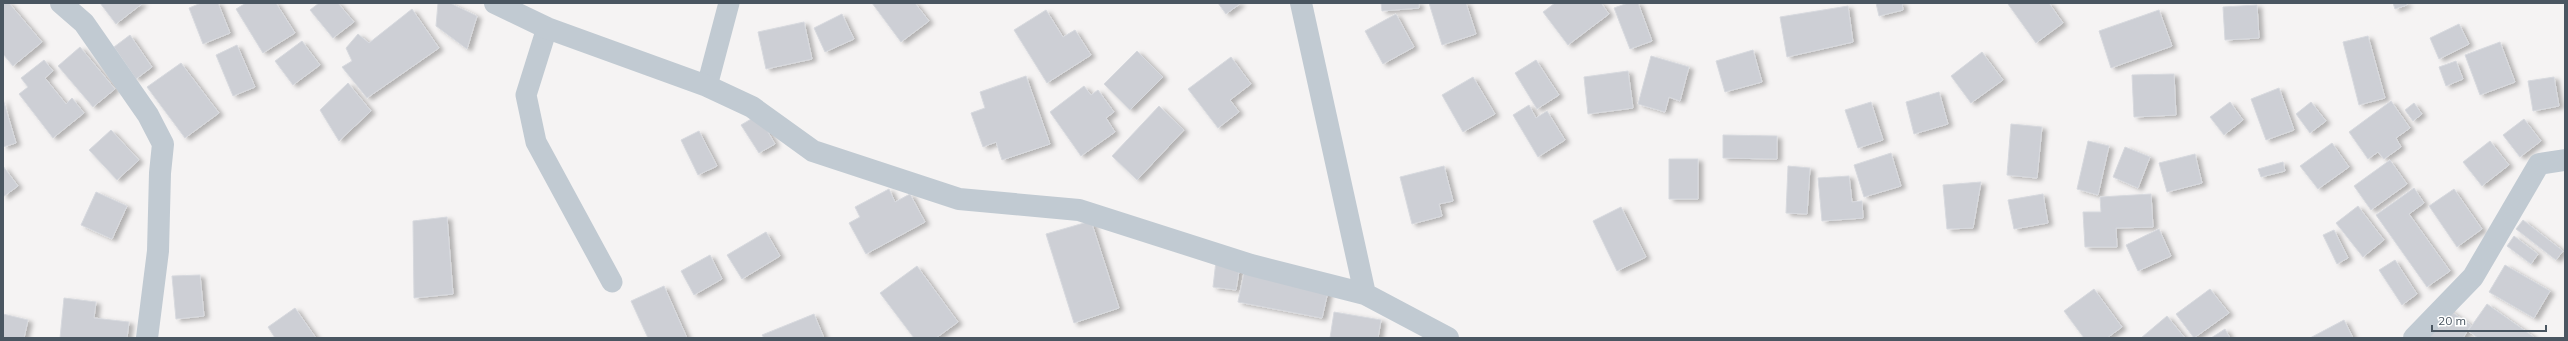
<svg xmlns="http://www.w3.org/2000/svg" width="2568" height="341" font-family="Mulish,sans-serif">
	<defs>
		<filter id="shadow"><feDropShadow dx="4.5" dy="2.5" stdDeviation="2" flood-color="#0004"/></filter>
	</defs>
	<rect width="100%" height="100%" fill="#f5f3f3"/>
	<path fill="#cdcfd5" stroke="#d7d9de" filter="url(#shadow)" d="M 3,3 L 9,3 L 42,42 L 13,66 L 3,54 Z
		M 100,3 L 143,3 L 116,24 Z
		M 201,3 L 218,3 L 230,33 L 203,44 L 189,8 Z
		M 246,3 L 276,3 L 295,33 L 263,53 L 236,9 Z
		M 319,3 L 338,3 L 354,22 L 333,38 L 310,10 Z
		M 438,3 L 450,3 L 477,16 L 467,49 L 436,26 Z
		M 872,3 L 915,3 L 929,21 L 901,42 Z
		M 1218,3 L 1241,3 L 1226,14 Z
		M 1381,3 L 1419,3 L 1419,8 L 1382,11 Z
		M 1429,3 L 1466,3 L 1476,34 L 1442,45 Z
		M 1555,3 L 1601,3 L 1609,14 L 1568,45 L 1543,12 Z
		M 1628,3 L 1638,3 L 1652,41 L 1630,49 L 1614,8 Z
		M 1876,3 L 1902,3 L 1903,10 L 1879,16 Z
		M 2010,3 L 2049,3 L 2063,23 L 2036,43 L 2008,4 Z
		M 2393,3 L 2406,3 L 2407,5 L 2395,9 Z
		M 2257,5 L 2259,38 L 2225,40 L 2223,7 Z
		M 1848,6 L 1853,42 L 1787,57 L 1780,17 Z
		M 412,9 L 439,48 L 367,98 L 342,67 L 352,61 L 346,48 L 358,34 L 369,43 Z
		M 1046,10 L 1063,37 L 1075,30 L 1091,55 L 1047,83 L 1014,30 Z
		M 2159,10 L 2172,46 L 2111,68 L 2099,31 Z
		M 842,14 L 854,39 L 825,52 L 814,28 Z
		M 1396,14 L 1414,47 L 1383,64 L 1365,31 Z
		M 804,22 L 812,59 L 766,69 L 758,32 Z
		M 2459,24 L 2469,44 L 2439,59 L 2430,38 Z
		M 130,35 L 152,67 L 136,79 L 114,47 Z
		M 2368,36 L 2385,98 L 2359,105 L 2343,42 Z
		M 302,41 L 320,65 L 293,85 L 275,61 Z
		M 2500,42 L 2515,82 L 2480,95 L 2465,55 Z
		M 237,45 L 255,87 L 233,96 L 216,55 Z
		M 80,47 L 115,89 L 93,107 L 58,66 Z
		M 1753,50 L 1762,82 L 1725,92 L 1716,61 Z
		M 1137,51 L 1163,77 L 1130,110 L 1104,84 Z
		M 1982,52 L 2003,80 L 1971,103 L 1951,76 Z
		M 1651,56 L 1689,67 L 1680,101 L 1669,97 L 1665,112 L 1638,104 Z
		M 1231,57 L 1251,84 L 1230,100 L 1239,112 L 1218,128 L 1188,89 Z
		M 44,60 L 53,71 L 45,78 L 66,104 L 72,98 L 84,113 L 53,138 L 19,94 L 28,87 L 21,78 Z
		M 1536,60 L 1559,95 L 1537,109 L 1515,73 Z
		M 2456,61 L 2463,79 L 2446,86 L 2439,67 Z
		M 181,63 L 219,113 L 185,138 L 147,87 Z
		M 1628,71 L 1633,108 L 1588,114 L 1584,77 Z
		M 2174,74 L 2176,115 L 2134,117 L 2132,75 Z
		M 1026,76 L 1050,144 L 1002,160 L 996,142 L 983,147 L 971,113 L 985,108 L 980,92 Z
		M 1473,77 L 1495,114 L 1463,132 L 1442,95 Z
		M 2554,77 L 2559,106 L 2533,111 L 2528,81 Z
		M 348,83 L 371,111 L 339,141 L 320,110 Z
		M 1084,86 L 1091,95 L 1098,90 L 1114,112 L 1106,118 L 1115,132 L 1081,156 L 1050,112 Z
		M 2279,88 L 2294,130 L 2266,140 L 2251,99 Z
		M 1939,92 L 1948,124 L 1914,134 L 1906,102 Z
		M 3,99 L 16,143 L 3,147 Z
		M 2391,101 L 2410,128 L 2396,138 L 2401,147 L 2384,159 L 2378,152 L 2368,159 L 2349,132 Z
		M 1871,102 L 1883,140 L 1858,148 L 1845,110 Z
		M 2230,102 L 2243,120 L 2224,135 L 2210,117 Z
		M 2311,102 L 2326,121 L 2310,133 L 2296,114 Z
		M 2414,103 L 2422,114 L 2413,121 L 2405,110 Z
		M 1529,105 L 1536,118 L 1547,111 L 1565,140 L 1538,157 L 1513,115 Z
		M 1159,106 L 1184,130 L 1137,180 L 1112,156 Z
		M 758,115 L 775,144 L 759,153 L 741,125 Z
		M 2524,119 L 2541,141 L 2520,157 L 2503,135 Z
		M 2011,124 L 2042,127 L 2037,178 L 2007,175 Z
		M 111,130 L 139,160 L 117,180 L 89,150 Z
		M 699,131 L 717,166 L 698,175 L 681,140 Z
		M 1723,135 L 1777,136 L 1777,159 L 1723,158 Z
		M 2088,141 L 2109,146 L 2098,195 L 2077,189 Z
		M 2490,141 L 2509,165 L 2482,186 L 2463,162 Z
		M 2332,143 L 2349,167 L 2318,189 L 2300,166 Z
		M 2125,147 L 2150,157 L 2138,188 L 2113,177 Z
		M 1891,153 L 1901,186 L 1864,197 L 1854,165 Z
		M 2195,154 L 2202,183 L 2167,192 L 2159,163 Z
		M 1669,159 L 1698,159 L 1698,199 L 1669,199 Z
		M 2390,160 L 2407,184 L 2371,210 L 2354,186 Z
		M 2283,162 L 2285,171 L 2261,177 L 2258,169 Z
		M 3,166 L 18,186 L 3,197 Z
		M 1444,166 L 1453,201 L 1439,204 L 1442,216 L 1412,224 L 1400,177 Z
		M 1788,166 L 1810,168 L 1807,214 L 1786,213 Z
		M 1849,176 L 1852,202 L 1862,201 L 1863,218 L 1822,221 L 1818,178 Z
		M 1981,182 L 1973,228 L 1947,229 L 1943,185 Z
		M 2414,188 L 2424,203 L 2409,214 L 2450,271 L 2427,287 L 2376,215 Z
		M 889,189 L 895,202 L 910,194 L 925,222 L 866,254 L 849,223 L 860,217 L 855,207 Z
		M 2454,189 L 2482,229 L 2457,247 L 2429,206 Z
		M 96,192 L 127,206 L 112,239 L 81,225 Z
		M 2043,194 L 2048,223 L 2014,229 L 2008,200 Z
		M 2151,194 L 2153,227 L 2116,228 L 2117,247 L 2085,247 L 2083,212 L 2101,212 L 2100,197 Z
		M 2358,206 L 2384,240 L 2363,257 L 2336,223 Z
		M 1621,207 L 1646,257 L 1617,271 L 1593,221 Z
		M 447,217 L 453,294 L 414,298 L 413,221 Z
		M 2523,220 L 2563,251 L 2556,260 L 2516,229 Z
		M 1091,221 L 1119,308 L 1074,323 L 1046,234 Z
		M 2159,229 L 2171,256 L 2138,271 L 2126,245 Z
		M 2334,230 L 2348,258 L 2337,264 L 2323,235 Z
		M 766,232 L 780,256 L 742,279 L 727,255 Z
		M 2514,236 L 2538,254 L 2531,264 L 2507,246 Z
		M 710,255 L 722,279 L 694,295 L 681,271 Z
		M 2395,260 L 2417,294 L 2402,305 L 2379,270 Z
		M 1216,261 L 1240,265 L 1236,290 L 1213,287 Z
		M 2505,265 L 2550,291 L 2534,318 L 2489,292 Z
		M 917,266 L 958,322 L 936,338 L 914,338 L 880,293 Z
		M 1245,268 L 1329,287 L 1322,318 L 1238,302 Z
		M 200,275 L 204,316 L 176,319 L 172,276 Z
		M 664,286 L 687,338 L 648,338 L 631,301 Z
		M 2094,289 L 2122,327 L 2107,338 L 2084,338 L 2064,311 Z
		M 2210,289 L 2229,313 L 2194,338 L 2176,314 Z
		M 64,298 L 96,302 L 94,318 L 129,322 L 127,338 L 60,338 Z
		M 2487,304 L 2534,337 L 2534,338 L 2478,338 L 2468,331 Z
		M 295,308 L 316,338 L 275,338 L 268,327 Z
		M 2446,308 L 2471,325 L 2463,338 L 2427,338 Z
		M 1334,312 L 1381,320 L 1378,338 L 1330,338 Z
		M 3,314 L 28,320 L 24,338 L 3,338 Z
		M 814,314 L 824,338 L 764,338 L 762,335 Z
		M 2167,316 L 2185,338 L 2141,338 Z
		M 2344,320 L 2353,338 L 2310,338 Z
		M 2225,329 L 2230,338 L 2211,338 Z"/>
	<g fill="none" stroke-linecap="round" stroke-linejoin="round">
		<path stroke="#c1cad2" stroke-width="21" d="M 547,28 L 526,95 L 536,142 L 612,282
			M 707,86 L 729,3"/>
		<path stroke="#c1cad2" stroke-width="22" d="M 61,3 L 84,23 L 148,115 L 163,144 L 160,173 L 158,251 L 147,338
			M 495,3 L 547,28 L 707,86 L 752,107 L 813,151 L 959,199 L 1079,210 L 1251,265 L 1365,294 L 1448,338
			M 1301,3 L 1365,294
			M 2414,338 L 2473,277 L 2539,164 L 2565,160"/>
	</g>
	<rect width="2568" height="341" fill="none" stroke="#4a5661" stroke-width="8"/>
	<path d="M2432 325v6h114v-6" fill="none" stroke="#4a5661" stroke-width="2"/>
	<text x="2438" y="325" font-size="12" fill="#4a5661" stroke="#ffffff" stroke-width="3" paint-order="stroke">20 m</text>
</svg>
